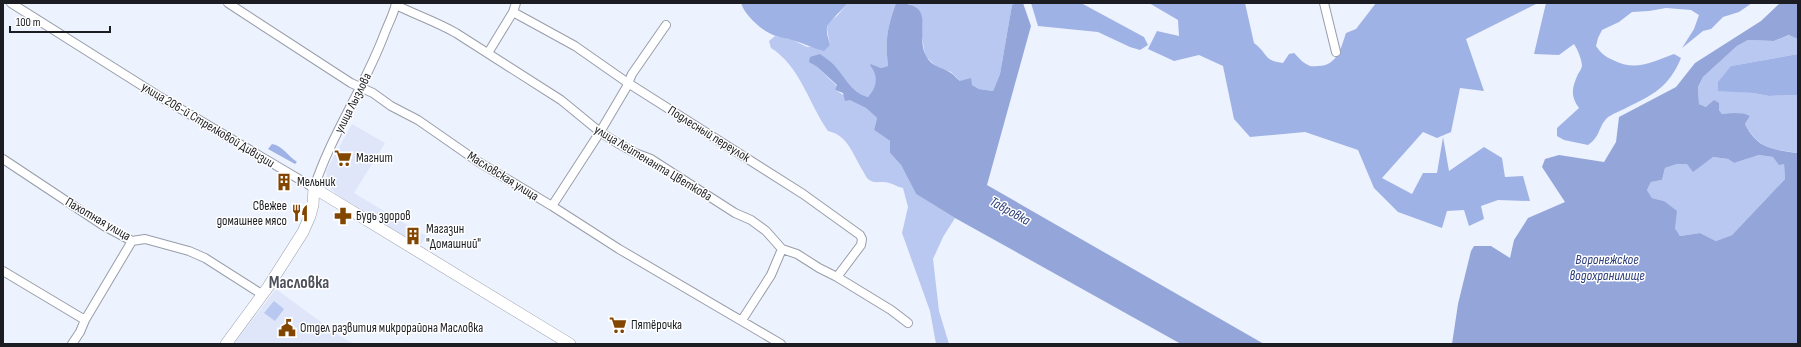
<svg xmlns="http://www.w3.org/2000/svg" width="1801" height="347" font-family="'Sofia Sans Condensed',sans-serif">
	<rect width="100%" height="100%" fill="#edf2ff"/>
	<path fill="#dfe6fa" d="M 352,124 L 385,143 L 354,193 L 426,236 L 420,246 L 336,194 L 330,188 L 326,171 Z
		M 276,289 L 340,336 L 354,344 L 234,344 Z"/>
	<path fill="#b9c8f0" d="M 848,3 L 896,3 C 887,28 885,40 888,66 L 881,68 L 871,64 C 871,67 874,69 875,72 C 879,83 874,89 868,97 L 860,95 L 846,82 L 816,66 L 837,86 L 835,90 L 866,108 L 877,118 L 874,130 L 890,141 L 890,153 L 901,165 L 916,194 L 955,218 L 943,237 L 933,259 L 939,311 L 949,344 L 936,344 L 930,311 L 902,233 L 908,207 L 903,188 C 897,187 894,184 889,183 C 882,180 874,185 868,179 C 866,177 864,173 863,171 C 853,155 848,135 828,131 C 809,104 800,66 771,48 L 769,41 L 775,36 L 791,39 L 807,47 L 830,45 L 827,29 L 829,21 L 837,16 Z
		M 907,3 L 1015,3 L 1012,5 L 1000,74 L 993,91 L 979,89 L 972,85 L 960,81 L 951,72 L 937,67 L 925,56 L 922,36 L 923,24 L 916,7 Z
		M 1790,35 L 1798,39 L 1798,54 L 1731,66 L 1718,90 L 1753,93 L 1769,96 L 1798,95 L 1798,152 L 1796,153 C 1771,149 1758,148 1745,124 L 1750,116 L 1735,113 L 1722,114 L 1719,110 L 1706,107 L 1699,104 L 1698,87 L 1703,77 L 1737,46 L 1748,40 L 1774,41 Z
		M 1759,155 L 1773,157 L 1784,164 L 1785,179 L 1732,235 L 1716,241 L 1700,233 L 1680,236 L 1675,228 L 1664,201 L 1652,198 L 1647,190 L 1651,182 L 1662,180 L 1665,168 L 1677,164 L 1704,163 L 1713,157 L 1728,159 L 1734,163 Z
		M 274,301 L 284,309 L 275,321 L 264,313 Z"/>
	<path fill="#9fb2e5" d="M 741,3 L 848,3 C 843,9 827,23 827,28 C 826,33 829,40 830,45 L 824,51 C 812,48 803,43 792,40 C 787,38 781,38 776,36 C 763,32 745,16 741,3 Z
		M 1031,3 L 1081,3 L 1144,37 L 1148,45 L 1140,50 L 1130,47 L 1098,32 L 1038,26 Z
		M 1149,3 L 1245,3 L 1254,43 C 1268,53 1263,61 1283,63 L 1289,54 L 1294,53 C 1298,57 1303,63 1308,65 C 1311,67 1314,66 1318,66 C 1337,66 1341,48 1346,33 L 1356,29 L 1376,3 L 1538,3 L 1466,39 L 1484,91 L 1460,88 L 1451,132 L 1437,138 L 1423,132 L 1382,178 L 1412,194 L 1423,173 L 1437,173 L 1443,137 L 1449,171 L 1484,147 L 1502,158 L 1505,177 L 1523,176 L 1530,201 L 1498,200 L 1481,206 L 1484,219 L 1469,226 L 1464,210 L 1447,211 L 1442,228 L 1398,212 L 1374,188 L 1358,150 L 1305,132 L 1250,137 L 1234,119 L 1223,66 L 1199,55 L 1174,61 L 1148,49 L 1157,31 L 1179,36 L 1178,20 Z
		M 1546,3 L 1752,3 L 1739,12 L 1723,17 L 1711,29 L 1703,31 L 1682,48 L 1694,29 L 1699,15 L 1691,10 L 1666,8 L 1649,11 L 1632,12 L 1619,22 L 1602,30 L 1598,38 L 1596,46 C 1601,53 1605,57 1613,60 C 1635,72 1652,62 1674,54 L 1681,58 C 1669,87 1653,95 1626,108 C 1620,111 1612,114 1607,118 C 1598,127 1601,136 1588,145 L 1564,140 L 1557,136 L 1557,128 L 1579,108 C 1570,95 1572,88 1578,74 C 1580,71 1582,68 1582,65 C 1581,58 1578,50 1574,44 L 1559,55 L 1534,54 Z
		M 1798,54 L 1798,95 L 1769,96 L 1753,93 L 1718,91 L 1718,82 L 1731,66 Z
		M 272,144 C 283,146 288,156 297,162 L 295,164 L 268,149 Z"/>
	<path fill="#94a6d9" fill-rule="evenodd" d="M 896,3 C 939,3 914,34 926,56 C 932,67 942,67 951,73 C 954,75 957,79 960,81 L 971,78 L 972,85 L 979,89 L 993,91 L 1000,74 L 1012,5 L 1015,3 L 1023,3 L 1031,26 L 987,185 L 1264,344 L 1181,344 L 955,218 L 916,194 L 901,165 L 890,153 L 890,141 L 874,130 L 877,118 L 866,108 L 850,100 L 845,101 L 843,93 L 835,90 L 837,85 L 816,66 L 809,62 L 810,57 L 820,54 C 824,57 829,60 833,64 C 844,75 851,93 868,97 C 877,86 879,77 870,65 L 871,64 L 881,68 L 888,66 C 885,39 887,29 896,3 Z
		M 1780,3 L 1798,3 L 1798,39 L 1789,35 L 1774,41 L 1748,40 L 1737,46 L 1703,77 L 1698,87 L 1699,104 L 1706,107 L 1714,100 L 1719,103 L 1719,110 L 1722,114 C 1732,113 1741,112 1750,116 L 1745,124 C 1757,148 1771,149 1796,153 L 1798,152 L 1798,344 L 1452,344 L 1458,304 L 1471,251 L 1474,246 L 1491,246 L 1510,258 L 1514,240 L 1528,218 L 1565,202 L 1542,167 L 1545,159 L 1559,155 L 1604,162 L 1616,142 L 1619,117 L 1676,87 L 1695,63 L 1761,21 ZM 1759,155 L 1773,157 L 1779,165 L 1784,164 L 1785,179 L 1732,235 L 1716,241 L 1700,233 L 1680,236 L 1675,228 L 1677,211 L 1664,201 L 1652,198 L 1647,190 L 1651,182 L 1662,180 L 1665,168 L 1677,164 L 1687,164 L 1693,172 L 1713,157 L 1728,159 L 1734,163 Z"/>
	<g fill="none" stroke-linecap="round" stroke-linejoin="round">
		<g stroke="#989da9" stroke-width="10">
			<path id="minor" d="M 11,3 L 157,95 L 314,188 C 331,135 364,88 384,35 C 388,24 394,14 396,3
				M 228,3 L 351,83 L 373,93 L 391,106 L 418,120 L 477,161 L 552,206 L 619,249 L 781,344
				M 1324,3 L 1336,52
				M 396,5 C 416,15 437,22 456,33 L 561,100 L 600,132 L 619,144 L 635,153 L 651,159 L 735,213 L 751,220 L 766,231 L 782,249 L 797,254 L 819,268 L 837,277 L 891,310 L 908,323
				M 513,12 L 575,46 L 628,83 L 803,194 L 860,235 L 862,239 L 861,245 L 837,277
				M 488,53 L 513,12 L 516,3
				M 3,159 L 104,226 L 132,241 L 145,239 L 189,251 L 205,258 L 263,295
				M 552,206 L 600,132 L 626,88 L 632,74 L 666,25
				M 3,271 L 85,320
				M 742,320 L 771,275 L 782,249
				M 72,344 L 80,332 L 85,320 L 132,241"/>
		</g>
		<g stroke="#989da9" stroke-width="12">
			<path id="major" d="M 314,188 L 570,344
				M 226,344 L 268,287 L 303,232 L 310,216 L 313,205 L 314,188"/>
		</g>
		<use href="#minor" stroke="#fff" stroke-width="8"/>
		<use href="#major" stroke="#fff" stroke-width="11"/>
	</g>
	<defs>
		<g id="supermarket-bare" transform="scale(1.38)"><path d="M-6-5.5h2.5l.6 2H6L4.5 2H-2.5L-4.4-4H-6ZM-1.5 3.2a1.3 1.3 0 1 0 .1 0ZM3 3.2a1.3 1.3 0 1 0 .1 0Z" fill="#834601" stroke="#fff" stroke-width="2.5" paint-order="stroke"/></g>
		<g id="building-bare" transform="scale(1.38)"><path d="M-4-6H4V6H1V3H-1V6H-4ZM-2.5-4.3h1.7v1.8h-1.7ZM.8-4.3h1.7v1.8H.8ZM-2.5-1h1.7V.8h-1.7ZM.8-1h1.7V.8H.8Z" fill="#834601" stroke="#fff" stroke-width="2.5" paint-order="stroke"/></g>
		<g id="restaurant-bare" transform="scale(1.38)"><path d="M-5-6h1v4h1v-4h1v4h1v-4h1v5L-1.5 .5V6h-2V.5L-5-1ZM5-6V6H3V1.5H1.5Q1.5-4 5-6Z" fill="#834601" stroke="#fff" stroke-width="2.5" paint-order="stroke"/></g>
		<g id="pharmacy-bare" transform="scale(1.38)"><path d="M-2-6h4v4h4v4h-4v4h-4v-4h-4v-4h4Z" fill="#834601" stroke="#fff" stroke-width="2.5" paint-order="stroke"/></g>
		<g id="civic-bare" transform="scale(1.38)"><path d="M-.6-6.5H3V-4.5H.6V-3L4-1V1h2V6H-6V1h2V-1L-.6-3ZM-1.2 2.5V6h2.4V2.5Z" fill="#834601" stroke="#fff" stroke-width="2.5" paint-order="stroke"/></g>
	</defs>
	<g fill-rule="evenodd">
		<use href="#supermarket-bare" x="343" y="158"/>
		<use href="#building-bare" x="284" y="182"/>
		<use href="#restaurant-bare" x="300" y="213"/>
		<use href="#pharmacy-bare" x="343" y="216"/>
		<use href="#building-bare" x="413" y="236"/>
		<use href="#supermarket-bare" x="618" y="325"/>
		<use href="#civic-bare" x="287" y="328"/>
	</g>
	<g text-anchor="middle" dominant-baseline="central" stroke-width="3" stroke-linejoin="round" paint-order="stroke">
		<g font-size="13" fill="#1c1d22" stroke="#fff">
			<text transform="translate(353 103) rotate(-63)">улица Лызлова</text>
			<text transform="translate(208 125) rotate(31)">улица 206-й Стрелковой Дивизии</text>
			<text transform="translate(709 134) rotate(32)">Подлесный переулок</text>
			<text transform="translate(653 163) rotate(31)">улица Лейтенанта Цветкова</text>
			<text transform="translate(503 176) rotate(32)">Масловская улица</text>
			<text transform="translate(98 219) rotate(30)">Пахотная улица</text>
		</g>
		<g font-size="13" fill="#1c1d22" stroke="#fff" text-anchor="start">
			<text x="356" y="158">Магнит</text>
			<text x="297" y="182">Мельник</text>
			<text x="287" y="206" text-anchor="end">Свежее<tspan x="287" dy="15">домашнее мясо</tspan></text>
			<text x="356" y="216">Будь здоров</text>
			<text x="426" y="229">Магазин<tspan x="426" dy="15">"Домашний"</tspan></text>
			<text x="631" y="325">Пятёрочка</text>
			<text x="300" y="328">Отдел развития микрорайона Масловка</text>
		</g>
		<g font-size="14" font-style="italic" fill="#2b3c7a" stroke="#fff">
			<text transform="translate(1010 211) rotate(29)">Тавровка</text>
			<text x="1607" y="259">Воронежское<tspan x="1607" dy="16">водохранилище</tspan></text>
		</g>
		<g font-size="17" font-weight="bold" fill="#4c505a" stroke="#fff">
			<text x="299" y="283">Масловка</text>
		</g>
	</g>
	<rect width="1801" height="347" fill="none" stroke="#1c1d22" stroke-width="8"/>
	<path d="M10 26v6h100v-6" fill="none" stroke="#1c1d22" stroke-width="2"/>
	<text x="16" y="26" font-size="12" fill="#1c1d22" stroke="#ffffff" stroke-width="3" paint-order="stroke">100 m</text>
</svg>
